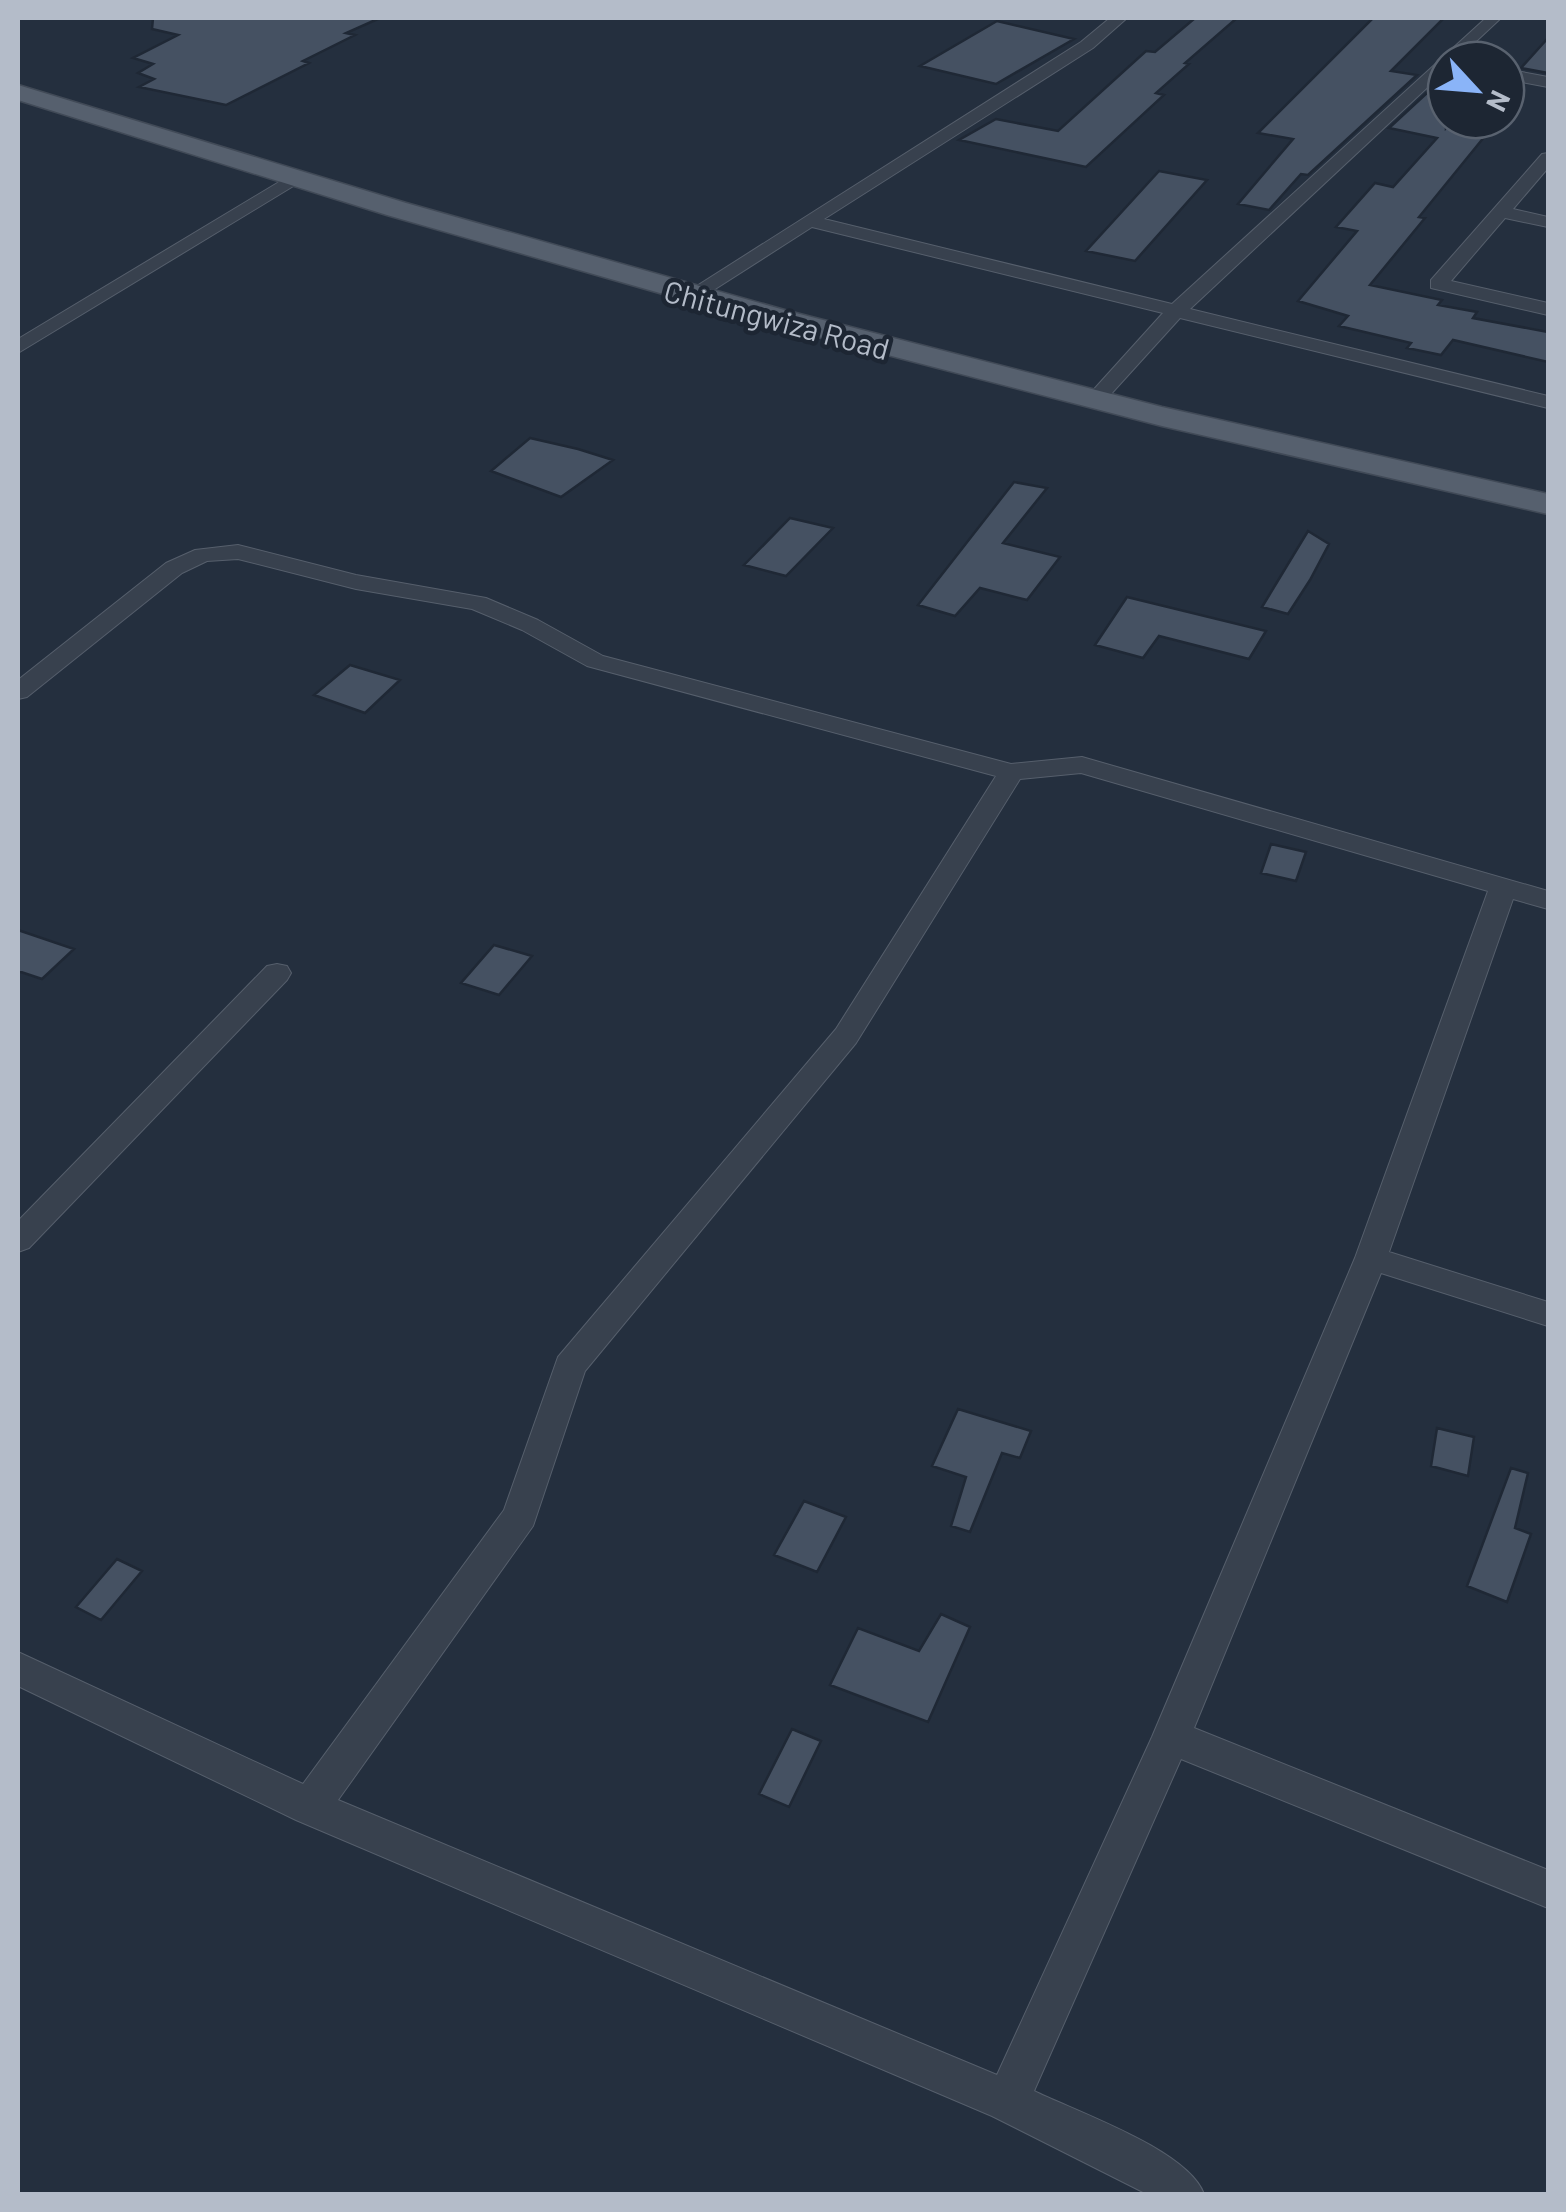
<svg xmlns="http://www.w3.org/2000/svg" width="1566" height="2212" font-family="Barlow,sans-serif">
	<rect width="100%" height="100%" fill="#242f3e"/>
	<path fill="#455162" stroke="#1f2835" stroke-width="2.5" d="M 153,18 L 380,18 L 346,33 L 355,35 L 303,61 L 309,63 L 226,105 L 139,87 L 154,79 L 138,73 L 153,64 L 133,58 L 178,35 L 152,29 Z
		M 1195,18 L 1237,18 L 1185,63 L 1189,64 L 1156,93 L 1164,95 L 1086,167 L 959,140 L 996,119 L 1058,131 L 1146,51 L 1155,52 Z
		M 1373,18 L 1444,18 L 1391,71 L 1417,75 L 1308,175 L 1301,174 L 1269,210 L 1238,204 L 1293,139 L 1258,133 Z
		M 997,21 L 1074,39 L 996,84 L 920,66 Z
		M 1548,38 L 1548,73 L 1521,68 Z
		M 1441,80 L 1446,80 L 1446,128 L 1453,120 L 1498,120 L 1419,217 L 1425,218 L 1370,285 L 1442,300 L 1438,305 L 1477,312 L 1473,318 L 1548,332 L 1548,362 L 1453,340 L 1441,355 L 1407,348 L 1411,343 L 1339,326 L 1348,316 L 1298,301 L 1357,231 L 1336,227 L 1375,183 L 1393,187 L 1437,138 L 1389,128 Z
		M 1159,171 L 1207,180 L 1135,261 L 1086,251 Z
		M 530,438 L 578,449 L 613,460 L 561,497 L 491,471 Z
		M 1014,482 L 1047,488 L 1003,543 L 1060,557 L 1027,600 L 980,588 L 955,616 L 918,605 Z
		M 790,518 L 833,528 L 786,576 L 744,565 Z
		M 1308,531 L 1329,544 L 1310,580 L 1288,614 L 1262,607 Z
		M 1127,597 L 1266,631 L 1249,659 L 1159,636 L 1143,658 L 1095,645 Z
		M 350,665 L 400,680 L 365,713 L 314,695 Z
		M 1271,844 L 1306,852 L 1296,881 L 1261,873 Z
		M 18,930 L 74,949 L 42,979 L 18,971 Z
		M 494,945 L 532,956 L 499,995 L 461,983 Z
		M 958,1409 L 1031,1431 L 1020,1458 L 1002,1453 L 970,1532 L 951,1526 L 966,1477 L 932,1466 Z
		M 1437,1428 L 1474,1437 L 1468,1476 L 1431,1466 Z
		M 1511,1468 L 1528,1473 L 1515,1528 L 1531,1534 L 1507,1602 L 1467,1586 Z
		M 804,1501 L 846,1517 L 817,1572 L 774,1555 Z
		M 117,1559 L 142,1571 L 101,1620 L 76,1607 Z
		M 941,1614 L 970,1627 L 928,1722 L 830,1685 L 858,1628 L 919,1651 Z
		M 792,1729 L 821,1741 L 789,1807 L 759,1794 Z"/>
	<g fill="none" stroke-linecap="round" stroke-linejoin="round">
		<g stroke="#565f6c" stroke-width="2">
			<path id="minor" d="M 1110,18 L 1127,18 L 1093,48 L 824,219 L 1172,304 L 1486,18 L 1501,18 L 1456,60 L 1446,60 L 1446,70 L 1190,309 L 1548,396 L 1548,408 L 1180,318 L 1101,405 L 1094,407 L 1084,401 L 1087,397 L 1163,313 L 812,227 L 698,300 L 691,302 L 681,296 L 1081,42 Z
				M 1506,69 L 1548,77 L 1548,87 L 1506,79 Z
				M 1548,153 L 1548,168 L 1513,209 L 1548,217 L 1548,227 L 1505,218 L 1451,281 L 1548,303 L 1548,315 L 1431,288 L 1431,280 L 1542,154 Z
				M 294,173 L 303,178 L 300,182 L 18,353 L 18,339 Z
				M 238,545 L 356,575 L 486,598 L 538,620 L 603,656 L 1011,764 L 1082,757 L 1548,891 L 1548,909 L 1513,899 L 1389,1252 L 1548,1302 L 1548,1326 L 1381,1273 L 1194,1728 L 1548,1870 L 1548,1908 L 1181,1759 L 1034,2091 C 1077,2112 1188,2150 1204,2194 L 1147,2194 L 992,2116 L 296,1820 L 18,1686 L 18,1652 L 303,1784 L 504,1510 L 558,1357 L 836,1029 L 996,776 L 587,666 L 522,630 L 472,609 L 356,589 L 238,559 L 207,561 L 182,573 L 27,697 L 18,699 L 18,680 L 166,563 L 195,550 ZM 1081,773 L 1488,891 L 1355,1258 L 1152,1737 L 997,2075 L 338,1800 L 533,1526 L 585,1371 L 856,1043 L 1020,779 Z
				M 277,964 L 287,966 L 291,973 L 287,980 L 29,1248 L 18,1252 L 18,1221 L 267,966 Z"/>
		</g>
		<g stroke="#414a57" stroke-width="3">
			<path id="primary" d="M 18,85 L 406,203 L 788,311 L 1162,407 L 1548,494 L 1548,514 L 1162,426 L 768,324 L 387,215 L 18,100 Z"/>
		</g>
		<use href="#minor" fill="#38414e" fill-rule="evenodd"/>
		<use href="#primary" fill="#56606e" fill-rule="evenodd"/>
	</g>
	<g text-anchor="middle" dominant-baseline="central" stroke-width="9" stroke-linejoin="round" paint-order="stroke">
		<g font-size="30" fill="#b4bcc9" stroke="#1d2633">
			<text transform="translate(777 319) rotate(15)">Chitungwiza Road</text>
		</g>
	</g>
	<rect width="1566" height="2212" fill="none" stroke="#b4bcc9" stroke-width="40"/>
	<g transform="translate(1476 90) rotate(116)"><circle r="48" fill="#1d2633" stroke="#59626f" stroke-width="2.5"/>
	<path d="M0-8L18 38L0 25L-18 38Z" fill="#8ab4f8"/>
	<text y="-15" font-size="28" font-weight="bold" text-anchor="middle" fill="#b4bcc9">N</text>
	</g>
</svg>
